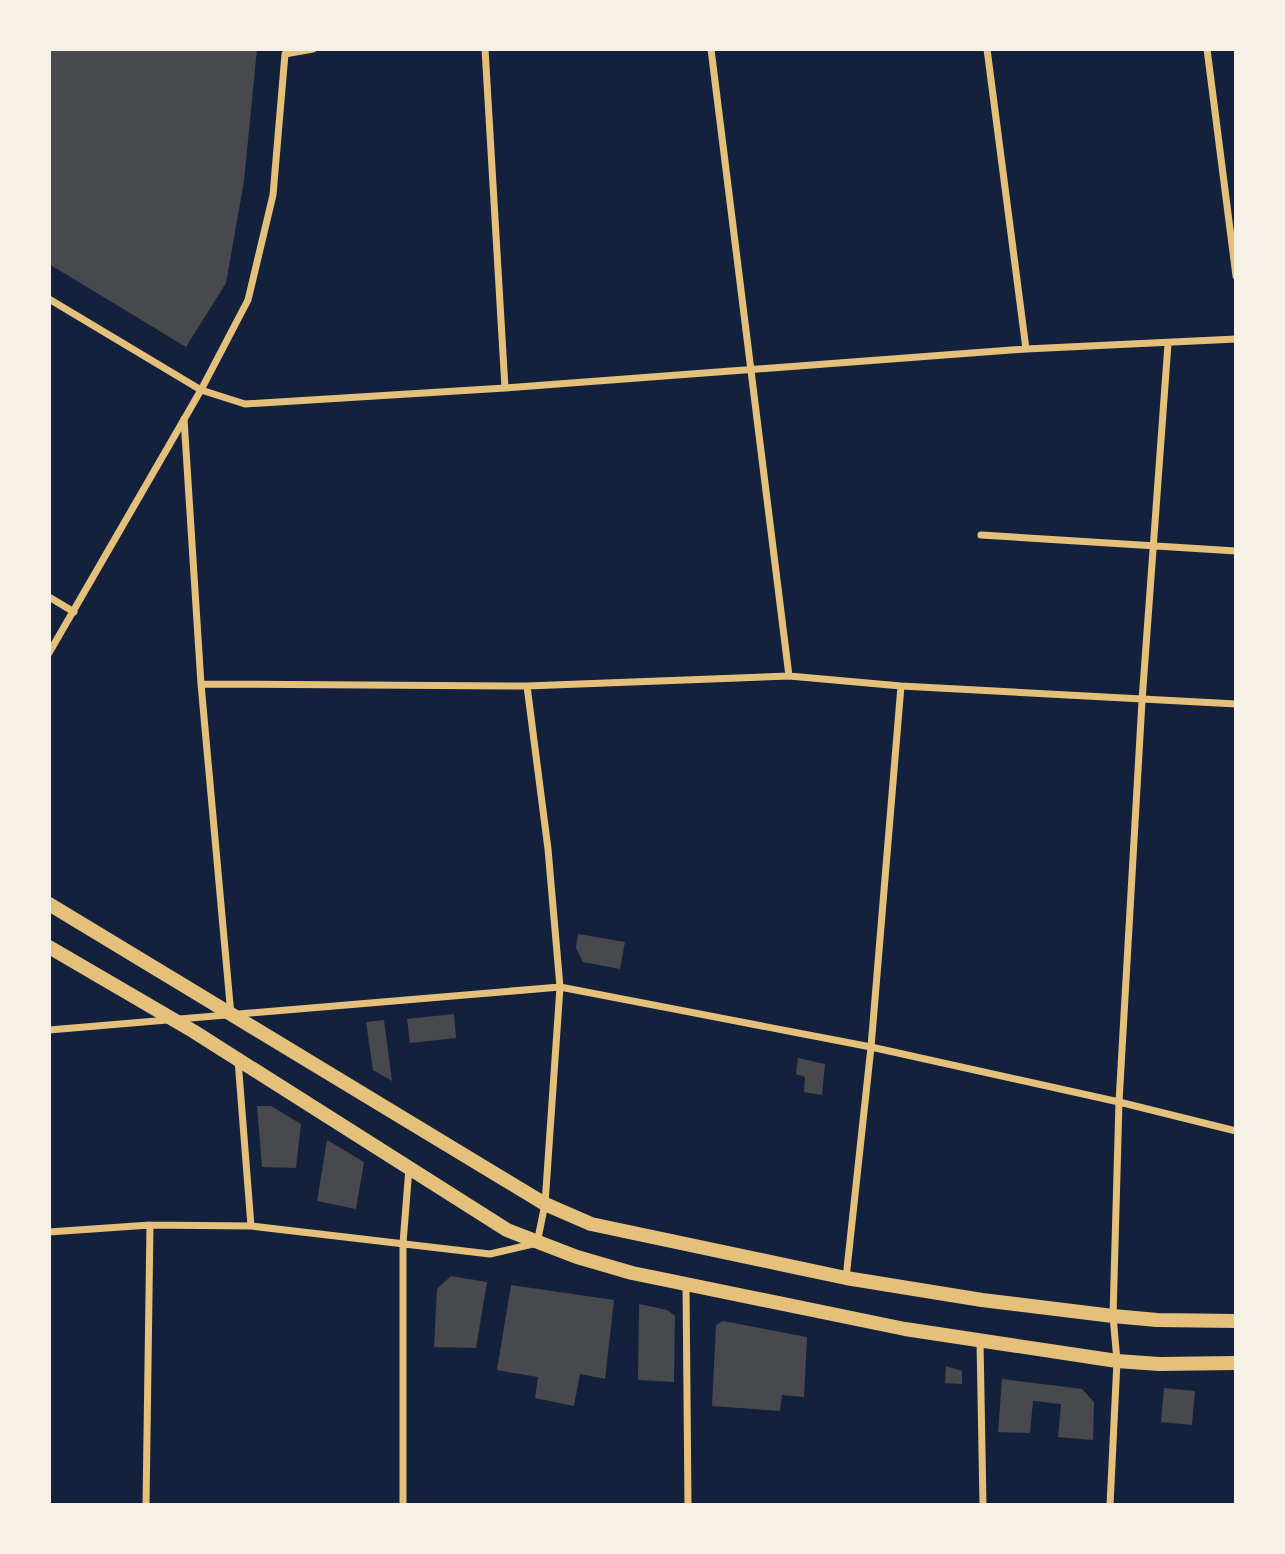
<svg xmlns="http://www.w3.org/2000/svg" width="1285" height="1554" font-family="'Work Sans',sans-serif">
	<rect width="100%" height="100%" fill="#14213d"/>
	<path fill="#48494c" d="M 49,49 L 257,49 L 244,181 L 226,283 L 186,347 L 49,264 Z
		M 578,934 L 625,942 L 620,969 L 583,962 L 576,948 Z
		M 454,1014 L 456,1038 L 410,1043 L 407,1019 Z
		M 384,1020 L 392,1081 L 373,1070 L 366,1022 Z
		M 798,1058 L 825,1064 L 822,1095 L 804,1092 L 805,1077 L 796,1074 Z
		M 257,1106 L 271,1106 L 301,1124 L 296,1168 L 262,1167 Z
		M 327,1140 L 364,1162 L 356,1209 L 317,1201 Z
		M 451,1276 L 487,1282 L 476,1348 L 434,1347 L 437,1289 Z
		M 511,1285 L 614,1300 L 605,1379 L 580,1374 L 574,1406 L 535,1398 L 538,1377 L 497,1370 Z
		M 639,1304 L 667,1310 L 675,1316 L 674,1382 L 638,1380 Z
		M 723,1321 L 807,1337 L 804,1397 L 782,1395 L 780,1411 L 712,1406 L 716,1325 Z
		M 946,1366 L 962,1371 L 962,1384 L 945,1383 Z
		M 1002,1379 L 1082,1389 L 1094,1402 L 1093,1440 L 1058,1437 L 1061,1404 L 1033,1401 L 1030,1433 L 998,1432 Z
		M 1164,1388 L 1195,1391 L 1192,1425 L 1161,1422 Z"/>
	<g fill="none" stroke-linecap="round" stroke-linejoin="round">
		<path stroke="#e5c07b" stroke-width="7" d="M 485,49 L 505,388
			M 711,49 L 789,676
			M 987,49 L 1026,349
			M 1207,49 L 1236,276
			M 49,299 L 201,390 L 245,404 L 505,388 L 1026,349 L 1236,339
			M 184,419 L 201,684 L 231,1015
			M 981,535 L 1236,551
			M 49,597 L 74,612
			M 49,653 L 201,390 L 248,300 L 273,195 L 285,54 L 313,49
			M 201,684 L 527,686 L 789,676 L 901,686 L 1236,704
			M 49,1030 L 560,987 L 871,1047 L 1119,1102 L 1236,1131
			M 238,1060 L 251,1226
			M 49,1232 L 150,1225 L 251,1226 L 490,1254 L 537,1243 L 545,1204 L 560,987 L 548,849 L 527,686
			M 846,1278 L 871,1047 L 901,686
			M 686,1284 L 688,1505
			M 980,1341 L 983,1505
			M 146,1505 L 150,1225
			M 403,1505 L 403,1243 L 409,1168
			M 1110,1505 L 1117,1361 L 1113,1316 L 1119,1102 L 1142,701 L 1168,344"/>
		<path stroke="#e5c07b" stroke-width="14" d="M 49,904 L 545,1204 L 591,1224 L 846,1278 L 982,1300 L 1113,1316 L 1157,1320 L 1236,1321
			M 49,947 L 193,1031 L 507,1230 L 577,1257 L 632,1273 L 905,1329 L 1117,1361 L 1159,1364 L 1236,1363"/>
	</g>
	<rect width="1285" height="1554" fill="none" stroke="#f6f1e7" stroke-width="102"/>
</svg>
